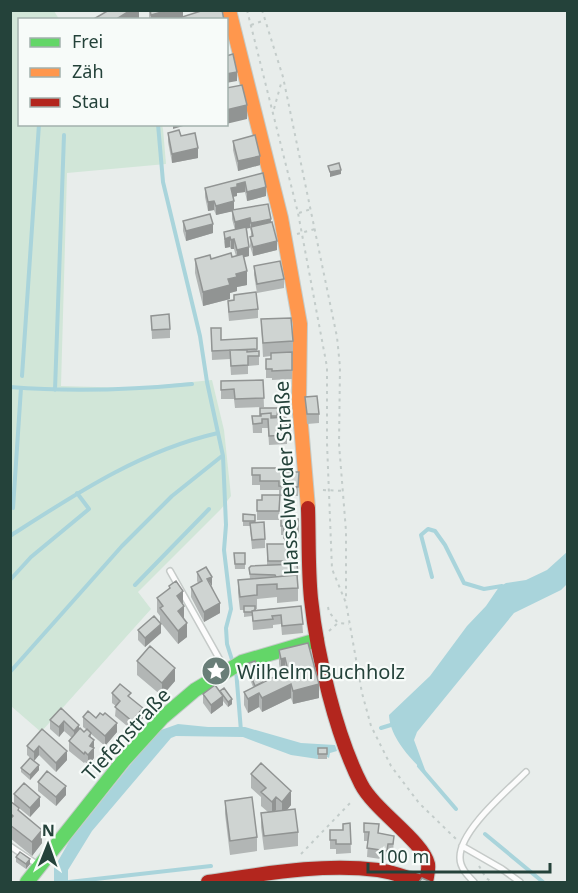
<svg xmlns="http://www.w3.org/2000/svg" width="578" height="893" font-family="'Noto Sans',sans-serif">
	<rect width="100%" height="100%" fill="#e8edeb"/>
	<path fill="#d1e6d8" d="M 11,11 L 54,11 L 59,19 L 20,20 L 20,124 L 162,125 L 163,129 L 166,164 L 67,173 L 61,386 L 133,388 L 212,380 L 224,430 L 231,496 L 221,509 L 138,592 L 151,609 L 41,732 L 11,706 Z"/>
	<path fill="#a9d4db" d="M 567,552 L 567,584 L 561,590 L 514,613 L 417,732 L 414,740 L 427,775 C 411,759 390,738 389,715 L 430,676 L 467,626 L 486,606 L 499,587 L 506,583 L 526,580 L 547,570 Z
		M 178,724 L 208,727 L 245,727 L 301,743 L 335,745 L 337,751 L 330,753 L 329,758 L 318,752 L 318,759 L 291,755 L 243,737 L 176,736 L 171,738 L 92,831 L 68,870 L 68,882 L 54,882 L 54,868 L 70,840 L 139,754 L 161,730 Z"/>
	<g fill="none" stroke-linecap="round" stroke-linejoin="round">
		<path stroke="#a9d4db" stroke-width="4" d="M 158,124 L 163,182 L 200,336 L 207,382 L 223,456 L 226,525 L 224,550 L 231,609 L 226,628 L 227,644 L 233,663
			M 22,376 L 39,124
			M 10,387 C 71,392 131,390 192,384
			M 55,390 L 64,135
			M 13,508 L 21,388
			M 10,536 C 77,493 140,451 218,433
			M 432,577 L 421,535 L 428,529 L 435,531 L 445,545 L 464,583 L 484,589 L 502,586
			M 10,580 L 31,557 L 89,509 L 77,493
			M 135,585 L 209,509
			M 236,670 L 241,731
			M 10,672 L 122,546 L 172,496 L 222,456
			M 381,728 L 394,724
			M 419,766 L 456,809
			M 485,834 L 543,882
			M 69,882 L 211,866"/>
		<g stroke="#c5cac8" stroke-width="8">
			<path id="lane" d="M 170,571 L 225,669
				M 10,846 L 38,865
				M 462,846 L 502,869 L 520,882
				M 474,882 C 468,876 460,868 460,858 C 459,831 507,791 526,772"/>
		</g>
		<g stroke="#c3cbc8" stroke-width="16">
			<path id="fast" d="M 27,882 L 124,760 L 162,718 L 195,690 L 242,662 L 317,640"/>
		</g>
		<g stroke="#c3cbc8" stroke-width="16">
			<path id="slow" d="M 229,10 L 281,218 L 300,324 L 299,402 L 308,508"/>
		</g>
		<g stroke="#c3cbc8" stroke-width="16">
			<path id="jam" d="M 308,508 C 309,538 308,569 311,599 C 317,655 336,735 361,784 C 374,810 423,841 428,864 C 429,870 427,876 426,882
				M 208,882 C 264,874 321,863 378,870 C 393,872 407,878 422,882"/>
		</g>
		<path stroke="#c3ccca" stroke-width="2" stroke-dasharray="3 4.5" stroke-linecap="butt" d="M 247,10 L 298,213 L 327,367 L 327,443 L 332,569 L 346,603 L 362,693 L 371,726 L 391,766 L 419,803 L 456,839
			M 262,10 L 283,77 L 337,337 L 340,367 L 339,444 L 346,531 L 346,601
			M 251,25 L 265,20
			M 274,109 L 282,80
			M 299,213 L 311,209
			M 297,234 L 315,229
			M 323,490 L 344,491
			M 328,607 L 329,612 L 338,623 L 349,624
			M 329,631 L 338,623
			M 301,854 L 353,800
			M 479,866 L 486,878 L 492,882"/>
		<use href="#lane" stroke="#fcfcfc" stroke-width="5"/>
		<use href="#fast" stroke="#63d668" stroke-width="14"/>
		<use href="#slow" stroke="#ff974d" stroke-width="14"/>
		<use href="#jam" stroke="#b3261e" stroke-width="14"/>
	</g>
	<path fill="#b2b6b5" d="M 149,10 L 183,10 L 183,17 L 224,20 L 149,20 Z
		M 168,133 L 181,136 L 198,158 L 172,163 L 168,142 Z
		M 233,141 L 260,165 L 238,171 L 233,150 Z
		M 263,173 L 266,196 L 247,201 L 245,192 L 237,193 L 237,196 L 233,197 L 234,210 L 271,223 L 277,250 L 253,256 L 250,246 L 251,232 L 250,228 L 247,228 L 249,256 L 244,257 L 247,285 L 237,287 L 237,291 L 230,293 L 230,299 L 203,306 L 195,273 L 195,259 L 211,259 L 236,256 L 234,249 L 231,249 L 230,247 L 225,248 L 224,242 L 224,232 L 235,230 L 232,219 L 232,211 L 216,215 L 214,210 L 208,211 L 205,197 L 205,188 Z
		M 183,221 L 213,233 L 186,241 L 183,231 Z
		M 254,266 L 284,279 L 284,288 L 257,293 L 254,275 Z
		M 234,295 L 258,309 L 258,318 L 229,321 L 228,311 L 228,301 L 234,300 Z
		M 151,316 L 170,329 L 170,338 L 152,339 Z
		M 261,319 L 293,341 L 293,355 L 292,355 L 292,379 L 272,380 L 272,378 L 266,378 L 266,359 L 271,359 L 271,356 L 263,357 Z
		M 211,328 L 221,340 L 257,338 L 257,351 L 259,351 L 259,365 L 248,366 L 248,374 L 231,375 L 230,359 L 212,360 Z
		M 263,380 L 264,407 L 235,408 L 234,399 L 221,399 L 221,381 Z
		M 305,397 L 319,414 L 319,423 L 307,424 Z
		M 278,408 L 278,418 L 287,435 L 287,444 L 269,445 L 268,428 L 262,428 L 262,433 L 253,433 L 252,416 L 260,416 Z
		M 252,468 L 279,472 L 299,472 L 298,496 L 280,496 L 279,520 L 257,520 L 257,500 L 262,500 L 279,495 L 279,490 L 260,490 L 260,485 L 252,485 Z
		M 243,514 L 255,515 L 255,523 L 265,539 L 265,548 L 252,549 L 250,526 L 243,526 Z
		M 281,519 L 298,519 L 298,601 L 277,603 L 277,597 L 257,599 L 257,609 L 255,609 L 255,610 L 301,606 L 303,633 L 282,635 L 281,624 L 273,625 L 273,628 L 253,630 L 252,616 L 244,617 L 244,610 L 240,610 L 238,593 L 238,580 L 250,579 L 249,568 L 267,565 L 267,544 L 284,544 L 284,535 L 281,535 Z
		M 234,553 L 245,553 L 245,569 L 235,569 Z
		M 197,572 L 212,586 L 220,613 L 204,622 L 191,597 L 191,587 L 198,583 L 197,581 Z
		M 169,586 L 183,605 L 184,619 L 187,637 L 178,644 L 160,622 L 160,616 L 157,612 L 157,598 L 169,589 Z
		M 138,630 L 161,633 L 145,647 L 138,640 Z
		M 279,650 L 319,698 L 293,704 L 291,698 L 262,712 L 259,707 L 248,713 L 244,705 L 244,692 L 253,687 L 246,669 L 246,664 L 263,682 L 284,672 L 281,673 L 279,664 Z
		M 137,661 L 175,681 L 162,696 L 137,675 Z
		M 220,691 L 232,704 L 228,707 L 223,701 L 223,705 L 211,714 L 203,703 L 203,694 Z
		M 112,693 L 131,698 L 143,718 L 132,730 L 115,716 L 116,706 L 112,703 Z
		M 61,708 L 79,729 L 84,732 L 87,730 L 83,727 L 83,717 L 96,718 L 117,732 L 105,746 L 91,734 L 91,738 L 94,750 L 94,758 L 88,765 L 85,762 L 84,763 L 69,751 L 69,741 L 72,738 L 64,731 L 59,737 L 50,729 L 50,720 Z
		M 42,729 L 67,760 L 56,772 L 39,755 L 34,761 L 27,755 L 27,746 Z
		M 318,748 L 327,748 L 327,759 L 318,759 Z
		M 21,768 L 39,770 L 30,780 L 21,772 Z
		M 251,774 L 291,805 L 287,810 L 298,832 L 298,846 L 264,850 L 261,827 L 261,813 L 268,812 L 261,806 L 261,797 L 251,788 Z
		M 38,782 L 66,795 L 56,806 L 38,791 Z
		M 14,794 L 40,806 L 30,817 L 19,808 L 19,812 L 42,843 L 32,856 L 10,838 L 10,801 L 14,803 Z
		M 225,801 L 257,837 L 257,851 L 230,855 L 225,814 Z
		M 350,823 L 351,853 L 336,854 L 336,849 L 330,849 L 330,830 L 343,830 Z
		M 364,832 L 379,833 L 394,836 L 393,854 L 388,853 L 387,860 L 367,857 L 368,841 L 364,841 Z
		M 16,857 L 30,864 L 26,869 L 16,862 Z"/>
	<path fill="#919493" d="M 131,10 L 139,10 L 139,19 L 115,20 Z
		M 169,10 L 183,10 L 183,20 L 151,20 L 151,15 Z
		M 237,72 L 237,81 L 226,83 L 226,74 Z
		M 247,105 L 247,119 L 226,124 L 226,110 Z
		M 173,124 L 190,124 L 173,129 Z
		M 198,148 L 198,158 L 172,163 L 172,154 Z
		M 260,156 L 260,165 L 238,171 L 238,161 Z
		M 341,170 L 341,174 L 330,177 L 330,172 Z
		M 245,182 L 245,192 L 237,193 L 237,196 L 231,197 L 231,188 L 237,184 Z
		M 266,187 L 266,196 L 247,201 L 247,192 Z
		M 214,201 L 214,210 L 208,211 L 208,202 Z
		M 234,201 L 234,211 L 216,215 L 216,206 Z
		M 250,218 L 250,228 L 235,231 L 235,222 Z
		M 271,219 L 271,228 L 251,227 L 251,232 L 251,223 Z
		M 213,224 L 213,233 L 186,241 L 186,231 Z
		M 230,237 L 230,247 L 225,248 L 225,239 Z
		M 234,239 L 234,249 L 231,249 L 231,240 Z
		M 277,241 L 277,250 L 253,256 L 253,247 Z
		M 249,247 L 249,256 L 237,259 L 237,250 Z
		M 247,271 L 247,285 L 237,287 L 237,291 L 230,293 L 230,299 L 203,306 L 203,292 L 236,274 Z
		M 212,577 L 212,586 L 207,579 Z
		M 183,591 L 183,605 L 177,596 Z
		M 220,603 L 220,613 L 204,622 L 204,612 Z
		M 184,606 L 184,620 L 178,611 Z
		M 187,623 L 187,637 L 178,644 L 178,631 Z
		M 161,624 L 161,633 L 145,647 L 145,638 Z
		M 285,658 L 285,672 L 281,673 L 281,659 Z
		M 175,668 L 175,681 L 162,696 L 162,683 Z
		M 291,684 L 291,698 L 262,712 L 262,698 Z
		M 319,684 L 319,698 L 293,704 L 293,691 Z
		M 259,693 L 259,707 L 248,713 L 248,699 Z
		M 223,696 L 223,705 L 211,714 L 211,705 Z
		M 232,699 L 232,704 L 228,707 L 228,702 Z
		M 143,708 L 143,718 L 132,730 L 132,721 Z
		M 64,721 L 64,731 L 59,737 L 59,727 Z
		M 117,723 L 117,732 L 105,746 L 105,736 Z
		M 79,725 L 79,734 L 74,740 L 74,731 Z
		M 94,740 L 94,758 L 88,765 L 88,755 L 90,746 Z
		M 39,746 L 39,755 L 34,761 L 34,752 Z
		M 67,751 L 67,760 L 56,772 L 56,763 Z
		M 39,765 L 39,770 L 30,780 L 30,775 Z
		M 66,786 L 66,795 L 56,806 L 56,797 Z
		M 291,791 L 291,805 L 282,816 L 282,802 Z
		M 40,797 L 40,806 L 30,817 L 30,808 Z
		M 276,797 L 276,810 L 272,815 L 272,802 Z
		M 42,830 L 42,843 L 32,856 L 32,842 Z
		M 30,859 L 30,864 L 26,869 L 26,864 Z"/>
	<path fill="#cfd4d2" stroke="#919493" stroke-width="1.5" d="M 109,10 L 131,10 L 115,20 L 92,20 Z
		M 150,10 L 169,10 L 151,15 Z
		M 204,10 L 222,10 L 224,20 L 179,20 L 179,18 Z
		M 233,54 L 237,72 L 226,74 L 226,56 Z
		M 242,85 L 247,105 L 226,110 L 226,88 Z
		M 179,130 L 181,136 L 195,133 L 198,148 L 172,154 L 168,133 Z
		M 255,135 L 260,156 L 238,161 L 233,141 Z
		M 339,163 L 341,170 L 330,172 L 328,166 Z
		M 263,173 L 266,187 L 247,192 L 245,182 L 237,184 L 237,187 L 231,188 L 234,201 L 216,206 L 214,201 L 208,202 L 205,188 Z
		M 268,204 L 271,219 L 251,223 L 250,218 L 235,222 L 232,210 Z
		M 210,214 L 213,224 L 186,231 L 183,221 Z
		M 272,222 L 277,241 L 253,247 L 250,237 L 253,236 L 251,227 Z
		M 246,227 L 249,247 L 237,250 L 234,239 L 231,240 L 230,237 L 225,239 L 224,232 Z
		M 231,253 L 232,257 L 243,254 L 247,271 L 236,274 L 237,277 L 228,279 L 230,285 L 203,292 L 195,259 L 210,255 L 211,259 Z
		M 280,261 L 284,279 L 257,284 L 254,266 Z
		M 256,292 L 258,309 L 229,312 L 228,301 L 234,300 L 234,295 Z
		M 169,314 L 170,329 L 152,330 L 151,316 Z
		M 291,318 L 293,341 L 263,343 L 261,319 Z
		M 211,328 L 221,328 L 221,340 L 257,338 L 257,349 L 212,351 Z
		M 230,350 L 247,350 L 247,352 L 259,351 L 259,356 L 248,356 L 248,365 L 231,366 Z
		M 292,352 L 292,370 L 272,371 L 272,369 L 266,369 L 266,359 L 271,359 L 271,353 Z
		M 263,380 L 264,398 L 235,399 L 234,389 L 221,390 L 221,381 Z
		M 317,396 L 319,414 L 307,414 L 305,397 Z
		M 260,408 L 278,408 L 277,416 L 271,416 L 271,413 L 261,414 L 261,415 L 260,415 Z
		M 271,413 L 271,418 L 286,417 L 287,435 L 269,436 L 268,419 L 262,419 L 262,423 L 253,424 L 252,416 L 261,416 L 261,414 Z
		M 252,468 L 279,468 L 279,472 L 299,472 L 298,487 L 279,486 L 279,481 L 260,481 L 260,475 L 252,475 Z
		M 262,495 L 280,495 L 279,511 L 257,511 L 257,500 L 262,500 Z
		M 243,514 L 255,515 L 255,521 L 243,521 Z
		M 281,519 L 298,519 L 298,538 L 284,538 L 284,526 L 281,526 Z
		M 264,522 L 265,539 L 252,540 L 250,523 Z
		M 267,544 L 298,544 L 298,561 L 268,561 Z
		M 234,553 L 245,553 L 245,564 L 235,564 Z
		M 297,564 L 298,574 L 276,577 L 275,575 L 250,574 L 249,568 L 251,566 Z
		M 206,567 L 212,577 L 207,579 L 220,603 L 204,612 L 191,587 L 202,581 L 197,572 Z
		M 297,575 L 298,588 L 277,589 L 277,584 L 257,585 L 257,595 L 240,597 L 238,580 Z
		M 176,581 L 183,591 L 177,596 L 184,606 L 178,611 L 187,623 L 178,631 L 160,608 L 163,606 L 157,598 L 170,588 L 169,586 Z
		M 244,606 L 255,606 L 255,610 L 252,611 L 252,612 L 244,612 Z
		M 301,606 L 303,624 L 282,626 L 281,615 L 272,616 L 273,619 L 253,621 L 252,611 Z
		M 154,616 L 161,624 L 145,638 L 138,630 Z
		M 308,643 L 319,684 L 293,691 L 291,684 L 262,698 L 259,693 L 248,699 L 244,692 L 288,670 L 285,658 L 281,659 L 279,650 Z
		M 150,646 L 175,668 L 162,683 L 137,661 Z
		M 255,661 L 263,682 L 255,686 L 246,664 Z
		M 120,684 L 131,693 L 128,696 L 143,708 L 132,721 L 115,707 L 120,701 L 112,693 Z
		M 215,685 L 223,696 L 211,705 L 203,694 Z
		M 224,688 L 232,699 L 228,702 L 220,691 Z
		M 61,708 L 79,725 L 74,731 L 64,721 L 59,727 L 50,720 Z
		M 88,711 L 96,718 L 100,713 L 103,715 L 105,713 L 117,723 L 105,736 L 83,717 Z
		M 80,728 L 84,732 L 87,729 L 91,733 L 89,736 L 94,740 L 90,746 L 94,748 L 88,755 L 85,752 L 84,754 L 69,741 Z
		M 42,729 L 67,751 L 56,763 L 39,746 L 34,752 L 27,746 Z
		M 318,748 L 327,748 L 327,754 L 318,754 Z
		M 30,758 L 39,765 L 30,775 L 21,768 Z
		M 261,763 L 291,791 L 282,802 L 276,797 L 272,802 L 261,792 L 266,788 L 251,774 Z
		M 47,771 L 66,786 L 56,797 L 38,782 Z
		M 24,783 L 40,797 L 30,808 L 14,794 Z
		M 252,797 L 257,837 L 230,841 L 225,801 Z
		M 10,801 L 19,808 L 18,810 L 42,830 L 32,842 L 10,825 L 10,819 L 13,816 L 10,813 Z
		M 295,809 L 298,832 L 264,836 L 261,813 Z
		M 350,823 L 351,844 L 336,844 L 336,840 L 330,840 L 330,830 L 343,830 L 343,824 Z
		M 364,823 L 379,824 L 378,833 L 394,836 L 393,844 L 388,844 L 387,851 L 367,848 L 369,832 L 364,832 Z
		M 20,852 L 30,859 L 26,864 L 16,857 Z
		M 422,878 L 431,882 L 419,882 Z"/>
	<defs>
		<g id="sight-disc" transform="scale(1.5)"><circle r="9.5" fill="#697e78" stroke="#f7fbf9"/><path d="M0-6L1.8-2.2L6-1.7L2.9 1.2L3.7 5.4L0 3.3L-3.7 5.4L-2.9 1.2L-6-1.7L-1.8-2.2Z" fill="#fff"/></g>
	</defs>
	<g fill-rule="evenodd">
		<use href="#sight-disc" x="216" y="671"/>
	</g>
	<g text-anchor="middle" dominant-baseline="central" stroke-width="4.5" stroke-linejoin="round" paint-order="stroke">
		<g font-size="20" fill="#24423a" stroke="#f7fbf9">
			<text transform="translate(286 478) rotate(-93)">Hasselwerder Straße</text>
			<text transform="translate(126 734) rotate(-47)">Tiefenstraße</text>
		</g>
		<g font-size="20" fill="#24423a" stroke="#f7fbf9" text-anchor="start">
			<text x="237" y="671">Wilhelm Buchholz</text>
		</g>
	</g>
	<rect width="578" height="893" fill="none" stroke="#24423a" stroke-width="24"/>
	<rect x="18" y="18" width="210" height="108" fill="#f7fbf9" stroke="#a3b1ad" stroke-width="1.5"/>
	<rect x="30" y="38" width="30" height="9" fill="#63d668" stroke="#a3b1ad" stroke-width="1.5"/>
	<text x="72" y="48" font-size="18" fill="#24423a">Frei</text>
	<rect x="30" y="68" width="30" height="9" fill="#ff974d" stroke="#a3b1ad" stroke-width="1.5"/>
	<text x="72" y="78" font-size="18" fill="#24423a">Zäh</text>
	<rect x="30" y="98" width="30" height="9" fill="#b3261e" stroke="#a3b1ad" stroke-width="1.5"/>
	<text x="72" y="108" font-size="18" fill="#24423a">Stau</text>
	<g transform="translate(48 845) rotate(1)" stroke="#f7fbf9" stroke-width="4.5" paint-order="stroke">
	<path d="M0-4.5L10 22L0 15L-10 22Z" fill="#24423a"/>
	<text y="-9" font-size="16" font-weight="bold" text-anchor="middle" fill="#24423a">N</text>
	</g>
	<path d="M368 863v9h182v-9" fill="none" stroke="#24423a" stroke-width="3"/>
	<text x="377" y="863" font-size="18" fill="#24423a" stroke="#f7fbf9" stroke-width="4.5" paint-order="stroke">100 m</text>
</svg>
